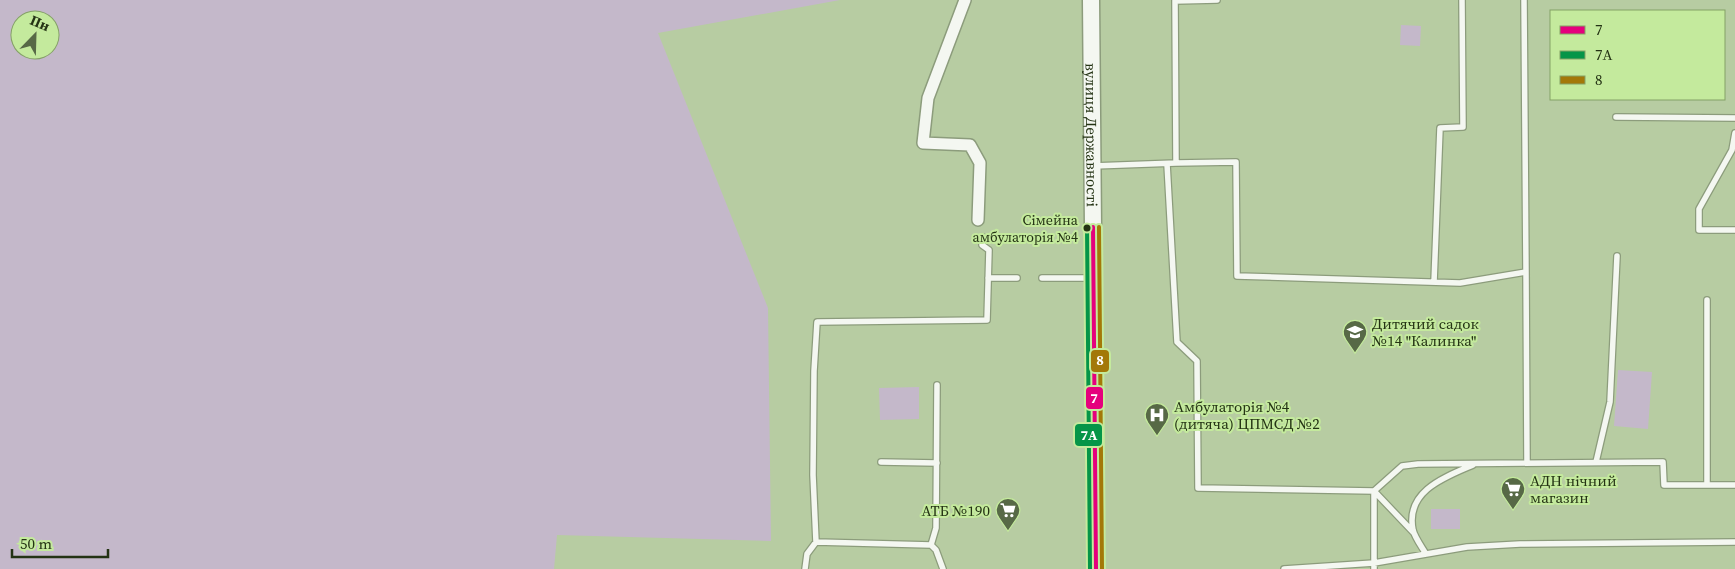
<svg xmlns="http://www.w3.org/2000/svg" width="1735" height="569" font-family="'Source Serif 4',serif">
	<rect width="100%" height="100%" fill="#b7cca2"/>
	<path fill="#c4b8ca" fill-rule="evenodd" d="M 0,0 L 840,0 L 658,33 L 768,308 L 771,541 L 557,535 L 554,569 L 0,569 ZM 20,20 L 50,20 L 50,50 L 20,50 Z
		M 1401,25 L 1421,26 L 1420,46 L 1400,45 Z
		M 1618,370 L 1652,372 L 1648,429 L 1614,426 Z
		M 919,387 L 919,419 L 880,420 L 879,388 Z
		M 1431,509 L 1460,509 L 1460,529 L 1431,529 Z"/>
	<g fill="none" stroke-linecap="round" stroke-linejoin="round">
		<g stroke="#8c9c7c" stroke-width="8">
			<path id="lane" d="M 1524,0 L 1526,272
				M 1616,117 L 1735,118
				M 1735,133 L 1732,150 L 1699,209 L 1699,230 L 1735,230
				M 1176,163 L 1236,162 L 1237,276 L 1460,283 L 1526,272 L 1527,463
				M 1167,164 L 1177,342 L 1197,361 L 1198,488 L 1374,491 L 1402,466 L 1418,464 L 1663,462 L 1664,485 L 1735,485
				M 1093,166 L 1176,163 L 1175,1 L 1217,0
				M 988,278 L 1017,278
				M 1042,278 L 1092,278
				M 1434,282 L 1440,128 L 1463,127 L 1462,0
				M 881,462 L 937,463
				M 1596,462 L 1610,402 L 1617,256
				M 1707,485 L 1707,300
				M 1374,491 L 1374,569
				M 1374,491 L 1414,533
				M 816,542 L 931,545 L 936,550 L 943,569
				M 931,545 L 936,528 L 937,385
				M 1426,554 C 1422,547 1415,538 1413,530 C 1405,491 1445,477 1473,465
				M 805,569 L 807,554 L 816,542 L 813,475 L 814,371 L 817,322 L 987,320 L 989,250 L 982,245 L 983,237
				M 1284,569 L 1374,563 L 1467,547 L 1520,544 L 1735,542"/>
		</g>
		<g stroke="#8c9c7c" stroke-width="14">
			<path id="street" d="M 965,0 L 928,98 L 923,143 L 970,145 L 980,163 L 978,220"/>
		</g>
		<g stroke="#8c9c7c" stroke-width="19">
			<g id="secondary">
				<path id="s1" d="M 1091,0 L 1096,569"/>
			</g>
		</g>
		<use href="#lane" stroke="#f4f7f1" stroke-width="5.5"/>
		<use href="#street" stroke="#f4f7f1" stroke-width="11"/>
		<use href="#secondary" stroke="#f4f7f1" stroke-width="16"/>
		<g stroke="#c4ea9d" stroke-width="8">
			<path id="bus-1" d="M 1093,227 L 1096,569"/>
		</g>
		<g stroke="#c4ea9d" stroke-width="8">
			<path id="bus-2" d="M 1087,227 L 1090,569"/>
		</g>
		<g stroke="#c4ea9d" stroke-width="8">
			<path id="bus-3" d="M 1099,227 L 1102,569"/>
		</g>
		<use href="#bus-1" stroke="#e5007d" stroke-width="4"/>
		<use href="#bus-2" stroke="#059548" stroke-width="4"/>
		<use href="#bus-3" stroke="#a37808" stroke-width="4"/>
	</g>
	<defs>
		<g id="school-pin" transform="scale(1.25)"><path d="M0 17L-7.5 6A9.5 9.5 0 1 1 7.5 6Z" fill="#576946" stroke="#c4ea9d"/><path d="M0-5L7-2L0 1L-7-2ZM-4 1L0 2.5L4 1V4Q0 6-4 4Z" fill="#fff"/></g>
		<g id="hospital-pin" transform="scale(1.25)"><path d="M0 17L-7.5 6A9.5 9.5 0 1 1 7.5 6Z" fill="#576946" stroke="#c4ea9d"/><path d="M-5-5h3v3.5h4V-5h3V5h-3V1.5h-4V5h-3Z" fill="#fff"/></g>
		<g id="supermarket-pin" transform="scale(1.25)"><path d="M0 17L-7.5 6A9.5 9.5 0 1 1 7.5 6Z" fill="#576946" stroke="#c4ea9d"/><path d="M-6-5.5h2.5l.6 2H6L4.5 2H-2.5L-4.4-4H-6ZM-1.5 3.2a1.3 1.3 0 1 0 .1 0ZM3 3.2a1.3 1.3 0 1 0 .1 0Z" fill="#fff"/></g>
	</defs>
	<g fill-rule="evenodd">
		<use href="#school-pin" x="1355" y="332"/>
		<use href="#hospital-pin" x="1157" y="415"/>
		<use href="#supermarket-pin" x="1513" y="489"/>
		<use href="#supermarket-pin" x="1008" y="510"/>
	</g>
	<circle fill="#243314" stroke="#c4ea9d" stroke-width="2" cx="1087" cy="228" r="4.5"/>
	<g text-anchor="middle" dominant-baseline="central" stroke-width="4" stroke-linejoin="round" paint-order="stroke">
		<g font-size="14" fill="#243314" stroke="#c4ea9d" text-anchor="end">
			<text x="1078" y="220">Сімейна<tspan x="1078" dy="17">амбулаторія №4</tspan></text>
		</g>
		<g font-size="15" fill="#243314" stroke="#c4ea9d">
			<text stroke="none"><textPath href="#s1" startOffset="135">вулиця Державності</textPath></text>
		</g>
		<g font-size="15" fill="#243314" stroke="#c4ea9d" text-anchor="start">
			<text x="1372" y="323">Дитячий садок<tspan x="1372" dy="17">№14 "Калинка"</tspan></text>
			<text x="1174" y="406">Амбулаторія №4<tspan x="1174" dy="17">(дитяча) ЦПМСД №2</tspan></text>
			<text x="1530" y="480">АДН нічний<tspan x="1530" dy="17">магазин</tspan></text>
			<text x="990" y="510" text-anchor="end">АТБ №190</text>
		</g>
	</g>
	<g stroke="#c4ea9d" stroke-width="2">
		<rect x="1090" y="349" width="20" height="24" rx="5" fill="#a37808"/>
		<rect x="1085" y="386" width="19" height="24" rx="5" fill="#e5007d"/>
		<rect x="1074" y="423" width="29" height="24" rx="5" fill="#059548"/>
	</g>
	<g font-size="14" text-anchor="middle" font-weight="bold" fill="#fff">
		<text x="1100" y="365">8</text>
		<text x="1094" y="403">7</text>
		<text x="1089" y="440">7А</text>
	</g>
	<rect x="1550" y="10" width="175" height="90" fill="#c4ea9d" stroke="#84a166"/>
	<rect x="1560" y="26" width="25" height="8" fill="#e5007d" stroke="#84a166"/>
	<text x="1595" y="35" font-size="15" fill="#243314">7</text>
	<rect x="1560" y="51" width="25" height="8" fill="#059548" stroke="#84a166"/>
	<text x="1595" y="60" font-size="15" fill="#243314">7А</text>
	<rect x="1560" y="76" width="25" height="8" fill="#a37808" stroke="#84a166"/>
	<text x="1595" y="85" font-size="15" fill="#243314">8</text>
	<g transform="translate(35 35) rotate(23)"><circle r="24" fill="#c4ea9d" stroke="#84a166"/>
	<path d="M0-4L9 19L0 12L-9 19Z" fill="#576946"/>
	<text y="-8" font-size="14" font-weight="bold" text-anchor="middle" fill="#243314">Пн</text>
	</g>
	<path d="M12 549v8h96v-8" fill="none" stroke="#243314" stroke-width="2.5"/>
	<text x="20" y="549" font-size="15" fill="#243314" stroke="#c4ea9d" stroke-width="4" paint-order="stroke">50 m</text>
</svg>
